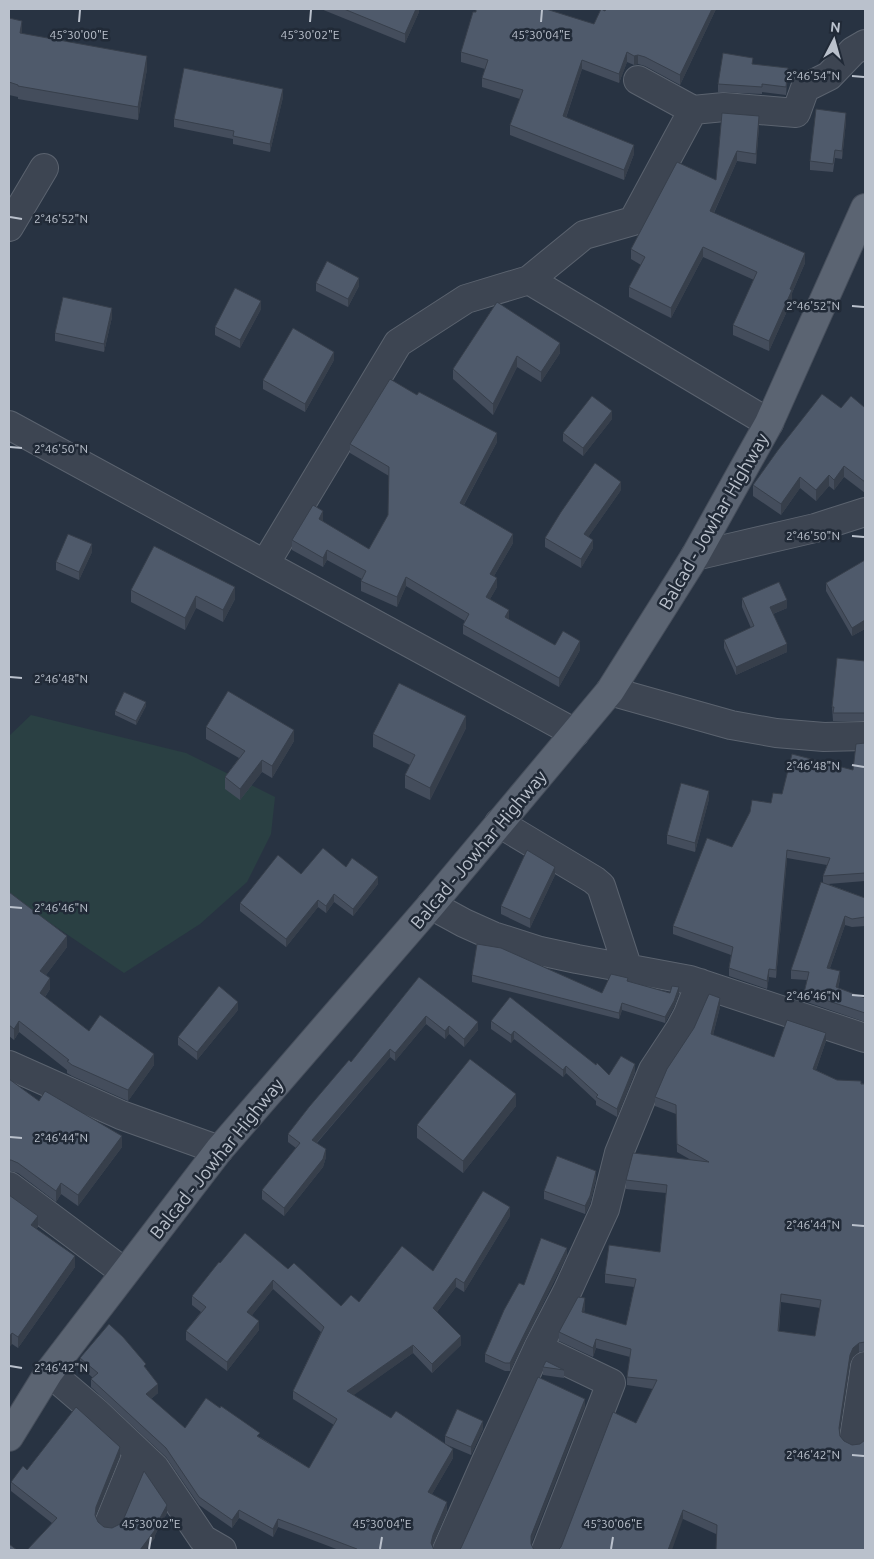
<svg xmlns="http://www.w3.org/2000/svg" width="874" height="1559" font-family="Ubuntu,sans-serif">
	<rect width="100%" height="100%" fill="#283342"/>
	<path fill="#2a4043" d="M 31,715 L 186,753 L 275,797 L 271,834 L 247,882 L 200,924 L 124,973 L 9,895 L 9,736 Z"/>
	<g fill="none" stroke-linecap="round" stroke-linejoin="round">
		<g stroke="#5b636f" stroke-width="30">
			<path id="minor" d="M 638,80 L 693,110
				M 9,227 L 44,168
				M 529,280 L 584,235 L 633,221 L 693,110 L 724,107 L 796,113 L 805,88 L 829,76 L 853,51 L 865,44
				M 9,425 L 575,733
				M 695,556 L 815,528 L 865,512
				M 265,564 L 398,343 L 466,299 L 529,280 L 769,423
				M 610,691 L 731,725 L 776,733 L 824,737 L 865,736
				M 499,823 L 594,880 L 601,886 L 628,969
				M 431,905 L 464,923 L 493,936 L 540,951 L 577,959 L 690,980 L 865,1038
				M 9,1065 L 121,1115 L 219,1150
				M 9,1186 L 124,1272
				M 538,1348 L 611,1383 L 546,1550
				M 49,1372 L 97,1413 L 155,1468 L 203,1539 L 222,1550
				M 854,1438 L 865,1366
				M 110,1521 L 138,1452
				M 447,1550 L 486,1461 L 538,1348 L 567,1292 L 605,1209 L 619,1153 L 653,1070 L 680,1029 L 688,1014 L 700,983"/>
		</g>
		<g stroke="#464e5b" stroke-width="30">
			<path id="major" d="M 9,1437 L 49,1372 L 219,1150 L 431,905 L 610,691 L 695,556 L 769,423 L 865,208"/>
		</g>
		<use href="#minor" stroke="#3d4552" stroke-width="28"/>
		<use href="#major" stroke="#5b6472" stroke-width="28"/>
	</g>
	<path fill="#444d5c" fill-rule="evenodd" d="M 321,9 L 419,9 L 419,12 L 405,43 Z
		M 606,9 L 716,9 L 680,85 L 645,66 L 638,64 L 634,65 L 627,62 L 619,83 L 582,69 L 566,118 L 634,154 L 624,180 L 510,135 L 510,125 L 520,99 L 482,87 L 482,78 L 485,69 L 461,62 L 461,52 L 476,12 L 594,24 L 605,11 Z
		M 9,18 L 22,34 L 147,69 L 138,120 L 18,99 L 18,97 L 9,95 Z
		M 753,64 L 788,75 L 786,95 L 762,92 L 762,94 L 718,92 L 718,84 Z
		M 283,97 L 270,152 L 233,144 L 233,139 L 174,127 L 174,119 Z
		M 722,113 L 759,126 L 756,164 L 737,161 L 714,213 L 805,263 L 792,293 L 792,300 L 769,351 L 733,335 L 733,325 L 754,280 L 703,257 L 671,318 L 629,297 L 629,287 L 641,265 L 631,259 L 631,249 L 716,180 Z
		M 846,121 L 842,159 L 835,158 L 833,172 L 810,170 L 810,161 Z
		M 316,283 L 359,286 L 348,307 L 316,291 Z
		M 497,302 L 560,353 L 541,382 L 517,367 L 493,415 L 453,379 L 453,369 Z
		M 261,309 L 240,348 L 215,335 L 215,327 Z
		M 112,317 L 104,352 L 55,341 L 55,333 Z
		M 334,360 L 305,412 L 263,389 L 263,380 Z
		M 865,406 L 865,493 L 844,477 L 834,490 L 829,486 L 816,501 L 800,488 L 781,515 L 753,496 L 753,485 L 841,408 L 864,407 Z
		M 612,419 L 583,456 L 563,441 L 563,433 Z
		M 497,442 L 464,505 L 513,543 L 494,576 L 497,587 L 490,599 L 509,619 L 509,620 L 555,645 L 580,650 L 559,687 L 463,634 L 463,625 L 465,621 L 406,586 L 397,607 L 361,591 L 361,581 L 362,579 L 327,560 L 323,567 L 292,550 L 292,540 L 323,520 L 323,522 L 369,549 L 388,515 L 389,476 L 350,453 L 350,444 Z
		M 621,490 L 588,537 L 593,548 L 581,568 L 545,547 L 545,538 Z
		M 92,552 L 79,580 L 56,570 L 56,562 Z
		M 865,561 L 865,629 L 852,636 L 826,591 L 826,583 Z
		M 131,590 L 235,599 L 223,622 L 196,608 L 185,630 L 131,602 Z
		M 742,598 L 787,608 L 773,614 L 787,652 L 736,675 L 724,648 L 724,640 L 751,628 L 742,607 Z
		M 865,661 L 865,721 L 833,721 L 832,707 Z
		M 146,706 L 136,725 L 115,715 L 115,711 Z
		M 206,727 L 294,741 L 272,778 L 262,772 L 240,800 L 225,789 L 225,777 L 239,758 L 206,739 Z
		M 466,728 L 430,800 L 405,788 L 405,775 L 410,765 L 373,747 L 373,734 Z
		M 865,743 L 865,881 L 828,884 L 865,898 L 865,926 L 852,927 L 845,925 L 830,968 L 840,979 L 838,988 L 865,998 L 865,1022 L 804,1001 L 804,993 L 807,980 L 791,979 L 791,970 L 823,882 L 823,876 L 827,865 L 787,858 L 776,978 L 769,977 L 767,989 L 729,976 L 729,968 L 731,955 L 673,934 L 673,926 L 732,847 L 771,803 L 782,794 L 853,770 Z
		M 709,799 L 695,852 L 667,844 L 667,835 Z
		M 346,867 L 378,884 L 353,916 L 334,902 L 326,913 L 318,907 L 286,947 L 240,911 L 240,903 L 301,874 Z
		M 555,875 L 530,928 L 501,914 L 501,906 Z
		M 9,892 L 67,947 L 46,975 L 50,989 L 45,997 L 89,1031 L 154,1065 L 128,1101 L 72,1076 L 67,1073 L 67,1070 L 19,1032 L 14,1040 L 9,1036 Z
		M 472,975 L 602,993 L 628,981 L 670,993 L 679,994 L 674,1007 L 665,1023 L 622,1010 L 619,1019 L 472,982 Z
		M 419,977 L 478,1030 L 464,1047 L 449,1034 L 445,1039 L 426,1024 L 395,1061 L 390,1057 L 317,1143 L 326,1157 L 323,1167 L 284,1216 L 262,1199 L 262,1190 L 296,1148 L 288,1142 L 288,1134 L 351,1062 Z
		M 720,1007 L 713,1035 L 774,1057 L 826,1041 L 816,1070 L 837,1080 L 865,1084 L 865,1351 L 859,1352 L 853,1357 L 850,1363 L 839,1432 L 865,1550 L 716,1534 L 683,1519 L 636,1423 L 653,1389 L 627,1385 L 627,1377 L 630,1357 L 596,1348 L 593,1357 L 559,1341 L 559,1332 L 585,1307 L 584,1313 L 626,1325 L 634,1287 L 605,1283 L 605,1274 L 660,1252 L 666,1193 L 626,1189 L 626,1180 L 691,1160 L 677,1152 L 676,1114 L 655,1106 L 655,1097 ZM 781,1302 L 820,1308 L 815,1336 L 779,1331 Z
		M 238,1010 L 197,1060 L 178,1045 L 178,1037 Z
		M 491,1021 L 609,1075 L 635,1072 L 617,1117 L 596,1105 L 596,1101 L 566,1073 L 563,1077 L 514,1039 L 511,1043 L 491,1029 Z
		M 9,1079 L 39,1101 L 122,1147 L 78,1206 L 61,1194 L 56,1202 L 18,1173 L 11,1171 L 9,1171 Z
		M 516,1106 L 463,1173 L 417,1138 L 417,1125 Z
		M 596,1179 L 590,1204 L 585,1214 L 544,1199 L 544,1191 Z
		M 9,1195 L 38,1227 L 36,1229 L 75,1267 L 18,1348 L 12,1344 Z
		M 510,1216 L 464,1292 L 456,1287 L 437,1312 L 461,1345 L 432,1373 L 413,1353 L 353,1395 L 453,1458 L 432,1494 L 447,1511 L 433,1544 L 434,1550 L 339,1550 L 278,1527 L 273,1537 L 239,1518 L 232,1528 L 199,1505 L 166,1457 L 91,1387 L 91,1379 L 93,1378 L 80,1366 L 80,1358 L 146,1368 L 158,1393 L 151,1399 L 185,1428 L 260,1437 L 309,1468 L 334,1425 L 293,1399 L 293,1391 L 321,1332 L 273,1289 L 252,1315 L 259,1330 L 227,1371 L 186,1340 L 186,1331 L 201,1312 L 192,1305 L 192,1296 L 220,1263 L 288,1269 L 341,1306 L 359,1302 L 433,1271 Z
		M 567,1255 L 510,1371 L 505,1371 L 485,1362 L 485,1354 L 524,1285 Z
		M 543,1367 L 564,1370 L 564,1378 L 543,1375 Z
		M 483,1429 L 471,1455 L 445,1444 L 445,1436 Z
		M 120,1456 L 95,1517 L 98,1522 L 104,1527 L 112,1528 L 167,1513 L 155,1535 L 155,1538 L 52,1523 L 11,1491 L 11,1482 L 27,1470 Z"/>
	<path fill="#373f4b" d="M 416,9 L 419,9 L 419,12 L 405,43 L 405,34 Z
		M 712,9 L 716,9 L 680,85 L 680,75 Z
		M 22,21 L 22,34 L 20,33 Z
		M 627,52 L 627,62 L 619,83 L 619,74 Z
		M 638,55 L 638,64 L 634,65 L 634,56 Z
		M 147,56 L 147,69 L 138,120 L 138,107 Z
		M 582,60 L 582,69 L 563,126 L 563,116 Z
		M 788,68 L 788,75 L 786,95 L 786,87 Z
		M 283,89 L 283,97 L 270,152 L 270,144 Z
		M 846,113 L 846,121 L 842,159 L 842,151 Z
		M 759,116 L 759,126 L 756,164 L 756,154 Z
		M 634,145 L 634,154 L 624,180 L 624,170 Z
		M 737,151 L 737,161 L 710,221 L 710,211 Z
		M 703,247 L 703,257 L 671,318 L 671,308 Z
		M 805,253 L 805,263 L 792,293 L 792,300 L 769,351 L 769,341 L 790,289 Z
		M 359,278 L 359,286 L 348,307 L 348,299 Z
		M 261,301 L 261,309 L 240,348 L 240,340 Z
		M 112,308 L 112,317 L 104,352 L 104,344 Z
		M 560,343 L 560,353 L 541,382 L 541,372 Z
		M 334,352 L 334,360 L 305,412 L 305,404 Z
		M 517,356 L 517,367 L 493,415 L 493,404 Z
		M 612,411 L 612,419 L 583,456 L 583,448 Z
		M 497,433 L 497,442 L 460,512 L 460,503 Z
		M 844,466 L 844,477 L 834,490 L 834,480 Z
		M 829,475 L 829,486 L 816,501 L 816,490 Z
		M 800,477 L 800,488 L 781,515 L 781,504 Z
		M 621,482 L 621,490 L 584,543 L 584,534 Z
		M 323,511 L 323,520 L 319,529 L 319,519 Z
		M 513,534 L 513,543 L 490,583 L 490,574 Z
		M 593,540 L 593,548 L 581,568 L 581,559 Z
		M 92,544 L 92,552 L 79,580 L 79,572 Z
		M 327,550 L 327,560 L 323,567 L 323,558 Z
		M 406,577 L 406,586 L 397,607 L 397,597 Z
		M 497,578 L 497,587 L 486,606 L 486,597 Z
		M 235,587 L 235,599 L 223,622 L 223,610 Z
		M 196,596 L 196,608 L 185,630 L 185,618 Z
		M 787,600 L 787,608 L 770,615 L 770,607 Z
		M 509,610 L 509,619 L 505,627 L 505,617 Z
		M 865,620 L 865,629 L 852,636 L 852,628 Z
		M 580,641 L 580,650 L 559,687 L 559,678 Z
		M 787,644 L 787,652 L 736,675 L 736,667 Z
		M 146,702 L 146,706 L 136,725 L 136,721 Z
		M 466,716 L 466,728 L 430,800 L 430,788 Z
		M 294,730 L 294,741 L 272,778 L 272,766 Z
		M 262,760 L 262,772 L 240,800 L 240,789 Z
		M 709,791 L 709,799 L 695,852 L 695,843 Z
		M 787,850 L 787,858 L 776,978 L 776,970 Z
		M 555,867 L 555,875 L 530,928 L 530,919 Z
		M 378,877 L 378,884 L 353,916 L 353,909 Z
		M 334,894 L 334,902 L 326,913 L 326,906 Z
		M 318,900 L 318,907 L 286,947 L 286,939 Z
		M 845,916 L 845,925 L 827,976 L 827,968 Z
		M 67,936 L 67,947 L 40,983 L 40,971 Z
		M 769,969 L 769,977 L 767,989 L 767,981 Z
		M 840,971 L 840,979 L 836,995 L 836,987 Z
		M 50,978 L 50,989 L 40,1004 L 40,993 Z
		M 679,987 L 679,994 L 674,1007 L 665,1023 L 665,1017 Z
		M 720,998 L 720,1007 L 711,1043 L 711,1034 Z
		M 238,1002 L 238,1010 L 197,1060 L 197,1052 Z
		M 622,1003 L 622,1010 L 619,1019 L 619,1013 Z
		M 426,1016 L 426,1024 L 395,1061 L 395,1053 Z
		M 19,1021 L 19,1032 L 14,1040 L 14,1029 Z
		M 478,1022 L 478,1030 L 464,1047 L 464,1039 Z
		M 449,1026 L 449,1034 L 445,1039 L 445,1031 Z
		M 514,1031 L 514,1039 L 511,1043 L 511,1035 Z
		M 826,1033 L 826,1041 L 813,1078 L 813,1069 Z
		M 390,1049 L 390,1057 L 312,1148 L 312,1140 Z
		M 154,1054 L 154,1065 L 128,1101 L 128,1090 Z
		M 635,1064 L 635,1072 L 617,1117 L 617,1109 Z
		M 566,1066 L 566,1073 L 563,1077 L 563,1070 Z
		M 516,1094 L 516,1106 L 463,1173 L 463,1161 Z
		M 122,1136 L 122,1147 L 78,1206 L 78,1195 Z
		M 326,1149 L 326,1157 L 323,1167 L 284,1216 L 284,1208 Z
		M 596,1171 L 596,1179 L 590,1204 L 585,1214 L 585,1206 Z
		M 61,1183 L 61,1194 L 56,1202 L 56,1191 Z
		M 510,1207 L 510,1216 L 464,1292 L 464,1283 Z
		M 38,1216 L 38,1227 L 31,1236 L 31,1225 Z
		M 567,1248 L 567,1255 L 510,1371 L 510,1363 Z
		M 75,1256 L 75,1267 L 18,1348 L 18,1337 Z
		M 456,1278 L 456,1287 L 433,1317 L 433,1308 Z
		M 273,1280 L 273,1289 L 247,1321 L 247,1312 Z
		M 585,1298 L 585,1307 L 582,1321 L 582,1312 Z
		M 259,1321 L 259,1330 L 227,1371 L 227,1362 Z
		M 12,1333 L 12,1344 L 9,1348 L 9,1337 Z
		M 461,1336 L 461,1345 L 432,1373 L 432,1364 Z
		M 596,1339 L 596,1348 L 593,1357 L 593,1348 Z
		M 859,1343 L 859,1352 L 853,1357 L 850,1363 L 839,1436 L 839,1428 L 850,1355 L 853,1348 Z
		M 413,1345 L 413,1353 L 347,1400 L 347,1391 Z
		M 158,1384 L 158,1393 L 146,1403 L 146,1394 Z
		M 585,1399 L 585,1407 L 531,1545 L 531,1550 L 531,1536 Z
		M 483,1421 L 483,1429 L 471,1455 L 471,1447 Z
		M 120,1447 L 120,1456 L 96,1515 L 95,1524 L 96,1507 Z
		M 453,1449 L 453,1458 L 428,1501 L 428,1492 Z
		M 447,1502 L 447,1511 L 433,1544 L 432,1550 L 431,1543 L 433,1535 Z
		M 167,1505 L 167,1513 L 155,1535 L 155,1538 L 146,1550 L 140,1550 L 154,1529 Z
		M 239,1510 L 239,1518 L 232,1528 L 232,1520 Z
		M 683,1510 L 683,1519 L 672,1550 L 668,1550 Z
		M 278,1519 L 278,1527 L 273,1537 L 273,1529 Z"/>
	<path fill="#4f5a6b" stroke="#373f4b" fill-rule="evenodd" d="M 344,9 L 416,9 L 405,34 Z
		M 476,9 L 546,9 L 594,24 L 601,9 L 605,11 L 606,9 L 712,9 L 680,75 L 645,57 L 638,55 L 634,56 L 627,52 L 619,74 L 582,60 L 563,116 L 634,145 L 624,170 L 510,125 L 523,90 L 482,78 L 488,60 L 461,52 L 473,12 L 476,12 Z
		M 9,18 L 22,21 L 20,33 L 147,56 L 138,107 L 18,86 L 18,85 L 9,82 Z
		M 723,53 L 753,58 L 752,64 L 788,68 L 786,87 L 762,84 L 762,87 L 718,84 Z
		M 184,68 L 283,89 L 270,144 L 233,136 L 234,131 L 174,119 Z
		M 816,109 L 846,113 L 842,151 L 835,150 L 833,164 L 810,161 Z
		M 722,113 L 759,116 L 756,154 L 737,151 L 710,211 L 805,253 L 790,289 L 792,290 L 769,341 L 733,325 L 757,272 L 703,247 L 671,308 L 629,287 L 645,257 L 631,249 L 677,162 L 716,180 Z
		M 327,261 L 359,278 L 348,299 L 316,283 Z
		M 235,288 L 261,301 L 240,340 L 215,327 Z
		M 63,297 L 112,308 L 104,344 L 55,333 Z
		M 497,302 L 560,343 L 541,372 L 517,356 L 493,404 L 453,369 Z
		M 293,328 L 334,352 L 305,404 L 263,380 Z
		M 390,379 L 417,395 L 419,392 L 497,433 L 460,503 L 513,534 L 490,574 L 497,578 L 486,597 L 509,610 L 505,617 L 555,645 L 563,631 L 580,641 L 559,678 L 463,625 L 469,614 L 406,577 L 397,597 L 361,581 L 366,571 L 327,550 L 323,558 L 292,540 L 313,505 L 323,511 L 319,519 L 369,549 L 388,515 L 389,467 L 350,444 Z
		M 822,394 L 841,408 L 851,396 L 864,407 L 865,406 L 865,482 L 844,466 L 834,480 L 829,475 L 816,490 L 800,477 L 781,504 L 753,485 L 778,450 Z
		M 592,396 L 612,411 L 583,448 L 563,433 Z
		M 595,463 L 621,482 L 584,534 L 593,540 L 581,559 L 545,538 L 561,512 Z
		M 68,534 L 92,544 L 79,572 L 56,562 Z
		M 154,546 L 235,587 L 223,610 L 196,596 L 185,618 L 131,590 Z
		M 865,560 L 865,620 L 852,628 L 826,583 Z
		M 779,582 L 787,600 L 770,607 L 787,644 L 736,667 L 724,640 L 754,626 L 742,598 Z
		M 837,658 L 865,661 L 865,713 L 833,713 L 834,707 L 832,707 Z
		M 399,683 L 466,716 L 430,788 L 405,775 L 415,755 L 373,734 Z
		M 228,691 L 294,730 L 272,766 L 262,760 L 240,789 L 225,777 L 245,751 L 206,727 Z
		M 124,692 L 146,702 L 136,721 L 115,711 Z
		M 865,743 L 865,873 L 823,876 L 830,858 L 787,850 L 776,970 L 769,969 L 767,981 L 729,968 L 733,947 L 673,926 L 707,838 L 732,847 L 750,812 L 752,800 L 771,803 L 773,793 L 782,794 L 792,754 L 853,770 L 856,744 Z
		M 681,783 L 709,791 L 695,843 L 667,835 Z
		M 323,848 L 346,867 L 352,858 L 378,877 L 353,909 L 334,894 L 326,906 L 318,900 L 286,939 L 240,903 L 278,855 L 301,874 Z
		M 527,850 L 555,867 L 530,919 L 501,906 Z
		M 821,882 L 865,898 L 865,917 L 852,919 L 845,916 L 827,968 L 840,971 L 836,987 L 865,998 L 865,1013 L 804,993 L 809,972 L 791,970 Z
		M 9,892 L 67,936 L 40,971 L 50,978 L 40,993 L 89,1031 L 100,1015 L 154,1054 L 128,1090 L 72,1065 L 67,1061 L 69,1060 L 19,1021 L 14,1029 L 9,1025 Z
		M 477,944 L 501,948 L 602,993 L 611,974 L 628,978 L 627,981 L 670,993 L 672,986 L 679,987 L 674,1001 L 665,1017 L 622,1003 L 619,1013 L 472,975 Z
		M 419,977 L 478,1022 L 464,1039 L 449,1026 L 445,1031 L 426,1016 L 395,1053 L 390,1049 L 312,1140 L 326,1149 L 323,1159 L 284,1208 L 262,1190 L 300,1143 L 288,1134 L 309,1107 L 349,1060 L 351,1062 Z
		M 219,986 L 238,1002 L 197,1052 L 178,1037 Z
		M 709,994 L 720,998 L 711,1034 L 774,1057 L 787,1020 L 826,1033 L 813,1069 L 837,1080 L 861,1081 L 861,1084 L 865,1084 L 865,1342 L 859,1343 L 853,1348 L 850,1355 L 839,1428 L 840,1436 L 844,1441 L 852,1445 L 860,1444 L 865,1440 L 865,1550 L 716,1550 L 717,1525 L 683,1510 L 668,1550 L 558,1550 L 561,1547 L 613,1412 L 636,1423 L 657,1380 L 627,1377 L 631,1349 L 596,1339 L 593,1348 L 559,1332 L 578,1297 L 585,1298 L 582,1312 L 626,1325 L 636,1279 L 605,1274 L 609,1245 L 660,1252 L 667,1185 L 626,1180 L 633,1153 L 709,1162 L 677,1144 L 676,1105 L 655,1097 L 667,1069 L 694,1028 ZM 781,1294 L 821,1300 L 815,1336 L 778,1331 Z
		M 510,997 L 596,1065 L 597,1063 L 609,1075 L 621,1056 L 635,1064 L 617,1109 L 596,1097 L 598,1095 L 566,1066 L 563,1070 L 514,1031 L 511,1035 L 491,1021 Z
		M 470,1059 L 516,1094 L 463,1161 L 417,1125 Z
		M 9,1079 L 39,1101 L 45,1091 L 122,1136 L 78,1195 L 61,1183 L 56,1191 L 18,1163 L 11,1160 L 9,1160 Z
		M 557,1156 L 596,1171 L 590,1196 L 585,1206 L 544,1191 Z
		M 483,1191 L 510,1207 L 464,1283 L 456,1278 L 433,1308 L 461,1336 L 432,1364 L 413,1345 L 347,1391 L 391,1418 L 396,1411 L 453,1449 L 428,1492 L 447,1502 L 433,1535 L 431,1543 L 434,1550 L 356,1550 L 357,1549 L 278,1519 L 273,1529 L 239,1510 L 232,1520 L 199,1497 L 166,1448 L 91,1379 L 98,1373 L 80,1358 L 109,1324 L 123,1337 L 146,1364 L 144,1366 L 158,1384 L 146,1394 L 185,1428 L 206,1398 L 220,1408 L 221,1406 L 260,1433 L 257,1436 L 309,1468 L 337,1419 L 293,1391 L 324,1327 L 273,1280 L 247,1312 L 259,1321 L 227,1362 L 186,1331 L 206,1307 L 192,1296 L 219,1262 L 220,1263 L 245,1233 L 288,1269 L 294,1263 L 341,1306 L 351,1295 L 359,1302 L 402,1246 L 433,1271 Z
		M 9,1195 L 38,1216 L 31,1225 L 75,1256 L 18,1337 L 12,1333 L 9,1337 Z
		M 541,1238 L 567,1248 L 510,1363 L 505,1363 L 485,1354 L 504,1310 L 519,1283 L 524,1285 Z
		M 546,1361 L 564,1370 L 543,1367 Z
		M 538,1377 L 585,1399 L 531,1536 L 531,1544 L 534,1550 L 459,1550 L 461,1548 Z
		M 76,1407 L 120,1447 L 96,1507 L 95,1515 L 98,1522 L 104,1527 L 112,1528 L 120,1524 L 124,1518 L 144,1471 L 167,1505 L 154,1529 L 155,1530 L 140,1550 L 27,1550 L 57,1518 L 11,1482 L 23,1466 L 27,1470 Z
		M 457,1409 L 483,1421 L 471,1447 L 445,1436 Z
		M 9,1544 L 17,1550 L 9,1550 Z"/>
	<path fill="none" stroke="#bac1cc" stroke-width="2" d="M 79,22 L 80,10M 310,22 L 311,10M 541,22 L 542,10M 852,76 L 864,77M 10,217 L 22,219M 852,306 L 864,307M 10,447 L 22,448M 852,536 L 864,537M 10,677 L 22,678M 852,765 L 864,767M 10,907 L 22,908M 852,995 L 864,996M 10,1137 L 22,1138M 852,1225 L 864,1226M 10,1366 L 22,1368M 852,1455 L 864,1456M 149,1549 L 151,1537M 380,1549 L 382,1537M 611,1549 L 613,1537"/>
	<g text-anchor="middle" dominant-baseline="central" stroke-width="5" stroke-linejoin="round" paint-order="stroke">
		<g font-size="18" fill="#bac1cc" stroke="#212a37">
			<text transform="translate(713 521) rotate(-60)">Balcad - Jowhar Highway</text>
			<text transform="translate(478 849) rotate(-50)">Balcad - Jowhar Highway</text>
			<text transform="translate(216 1158) rotate(-51)">Balcad - Jowhar Highway</text>
		</g>
	</g>
	<g font-size="12" text-anchor="middle" fill="#bac1cc" stroke="#212a37" stroke-width="5" stroke-linejoin="round" paint-order="stroke">
		<text x="79" y="39">45°30'00"E</text>
		<text x="310" y="39">45°30'02"E</text>
		<text x="541" y="39">45°30'04"E</text>
		<text x="813" y="80">2°46'54"N</text>
		<text x="61" y="223">2°46'52"N</text>
		<text x="813" y="310">2°46'52"N</text>
		<text x="61" y="453">2°46'50"N</text>
		<text x="813" y="540">2°46'50"N</text>
		<text x="61" y="683">2°46'48"N</text>
		<text x="813" y="770">2°46'48"N</text>
		<text x="61" y="912">2°46'46"N</text>
		<text x="813" y="1000">2°46'46"N</text>
		<text x="61" y="1142">2°46'44"N</text>
		<text x="813" y="1229">2°46'44"N</text>
		<text x="61" y="1372">2°46'42"N</text>
		<text x="813" y="1459">2°46'42"N</text>
		<text x="151" y="1528">45°30'02"E</text>
		<text x="382" y="1528">45°30'04"E</text>
		<text x="613" y="1528">45°30'06"E</text>
	</g>
	<rect width="874" height="1559" fill="none" stroke="#bac1cc" stroke-width="20"/>
	<g transform="translate(834 40) rotate(6)" stroke="#212a37" stroke-width="4" paint-order="stroke">
	<path d="M0-4L9 19L0 12L-9 19Z" fill="#bac1cc"/>
	<text y="-8" font-size="14" font-weight="bold" text-anchor="middle" fill="#bac1cc">N</text>
	</g>
</svg>
